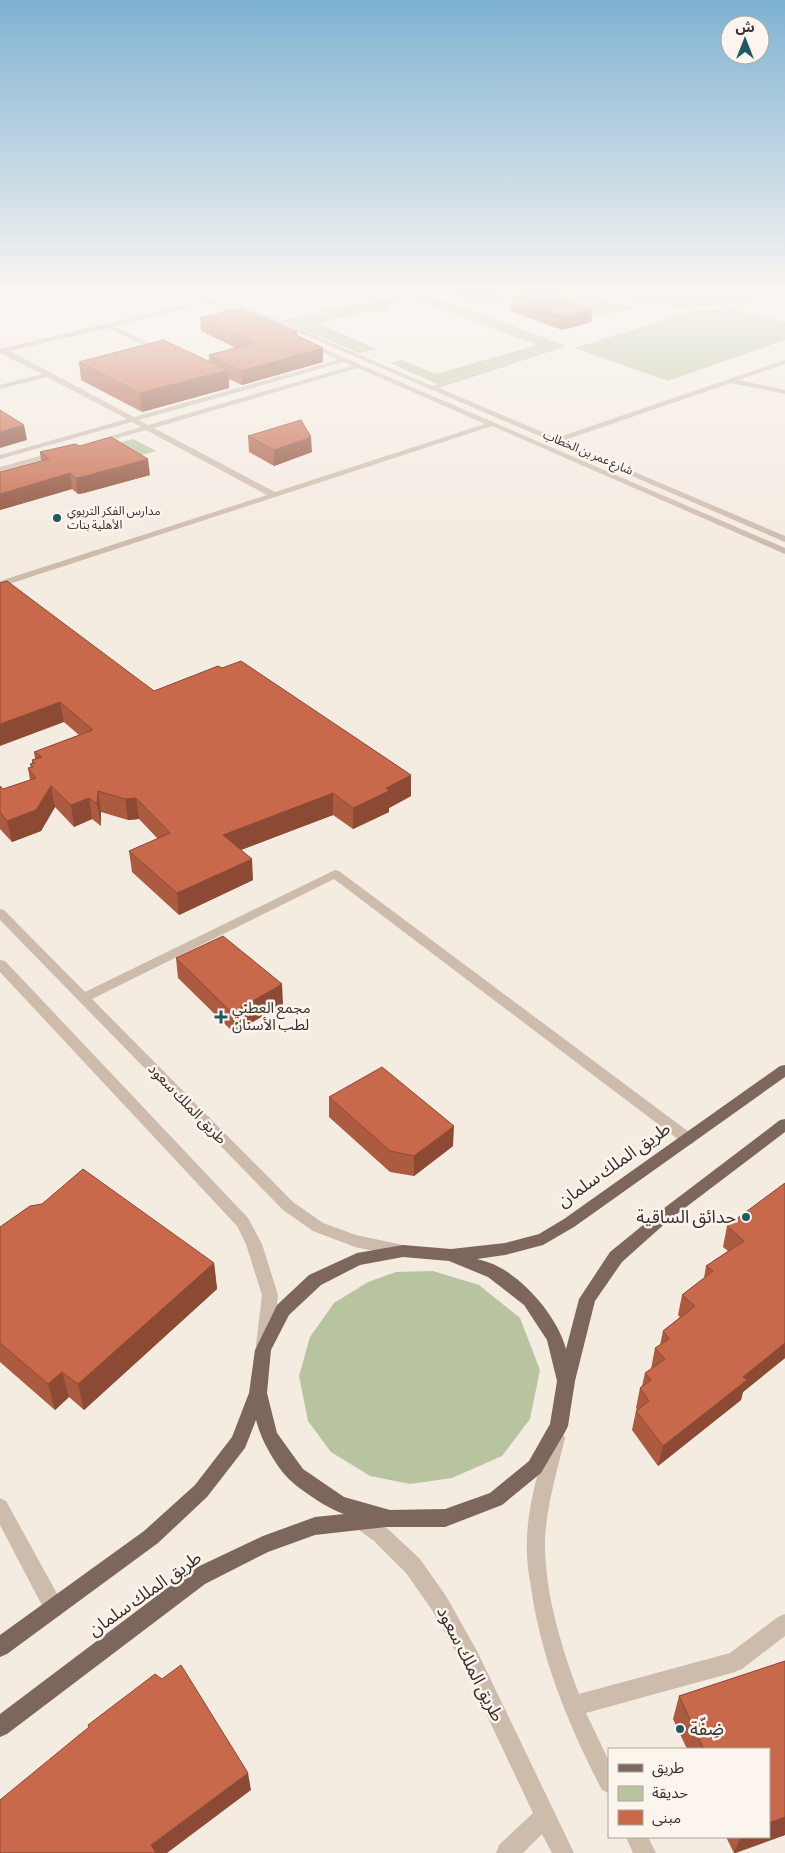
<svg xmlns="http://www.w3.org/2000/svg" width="785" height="1853" font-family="'Sofia Sans Condensed','Noto Sans Arabic',sans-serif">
	<rect width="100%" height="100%" fill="#f4ebe1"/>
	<path fill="#b8c4a0" d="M 405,293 L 420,293 L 560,345 L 437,384 L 390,363 L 402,360 L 436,374 L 537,345 L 413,298 L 383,306 L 390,309 L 389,311 L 379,312 L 373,310 L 319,324 L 377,349 L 359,353 L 288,323 Z
		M 555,293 L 586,293 L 633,308 L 601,316 L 543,296 Z
		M 606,293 L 750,293 L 748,294 L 755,299 C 708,313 652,308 606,293 Z
		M 726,308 L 785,322 L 785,340 L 668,381 L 575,348 L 697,310 Z
		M 133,439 L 156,451 L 138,456 L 116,444 Z
		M 433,1271 L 479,1285 L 520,1318 L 540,1370 L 530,1419 L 502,1456 L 452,1478 L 410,1484 L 370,1476 L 331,1452 L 308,1421 L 299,1376 L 310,1337 L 334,1303 L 368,1282 L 396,1272 Z"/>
	<path fill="#7fb0b2" d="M 450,293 L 491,293 L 507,298 L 483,305 Z"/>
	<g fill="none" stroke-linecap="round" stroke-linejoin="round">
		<path fill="#cdbbac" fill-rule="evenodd" d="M 0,293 L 7,293 L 0,296 Z
			M 185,293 C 194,292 200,299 209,299 C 220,300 233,293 246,293 L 214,302 L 249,318 L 244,319 L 207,303 L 114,326 L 163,350 L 164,351 L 161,353 L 107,328 L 10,351 L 134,417 L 338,360 L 305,344 L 310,343 L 785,548 L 785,554 L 492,426 L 0,587 L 0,581 L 267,495 L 146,430 L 96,444 L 92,442 L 141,427 L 132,422 L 0,459 L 0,455 L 127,419 L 47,377 L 0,389 L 0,385 L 42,374 L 0,353 L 0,349 L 202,301 ZM 344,362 L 352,366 L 148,425 L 139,420 ZM 358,368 L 485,424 L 275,492 L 154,428 Z
			M 388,293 L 397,293 L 286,323 L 432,386 L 556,346 L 415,293 L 423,293 L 564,345 L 564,347 L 439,388 L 556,438 L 785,360 L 785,364 L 738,380 L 785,390 L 785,394 L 731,383 L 562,441 L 785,536 L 785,542 L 233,304 L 238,303 L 281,321 Z
			M 58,451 L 61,451 L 61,455 L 0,471 L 0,467 Z
			M 335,870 L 339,871 L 693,1135 L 695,1139 L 693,1143 L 688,1145 L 683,1143 L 334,879 L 92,999 L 293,1202 L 323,1223 L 356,1235 L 403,1245 L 409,1246 L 411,1251 L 409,1256 L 403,1257 L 355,1247 L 313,1231 L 283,1210 L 0,920 L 0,909 L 4,910 L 85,992 Z
			M 0,960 L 5,961 L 248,1218 L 262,1244 L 278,1295 L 272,1345 L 270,1350 L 264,1352 L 258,1350 L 256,1345 L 262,1295 L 246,1244 L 237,1226 L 0,972 Z
			M 556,1430 L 562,1432 L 565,1438 C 558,1467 546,1509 545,1539 C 544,1591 561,1646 579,1694 L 730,1653 L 778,1617 L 785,1614 L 785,1636 L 742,1669 L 735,1672 L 586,1713 L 609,1761 L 609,1793 L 602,1790 C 569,1726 541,1659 531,1587 C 528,1572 526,1554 527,1538 C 528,1505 539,1470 547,1438 L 550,1432 Z
			M 0,1498 L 6,1501 L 61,1601 L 64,1608 L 61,1615 L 54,1618 L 47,1615 L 0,1525 Z
			M 359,1510 L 388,1529 L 420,1559 L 446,1596 L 477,1651 L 574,1853 L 552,1853 L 542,1834 L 523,1853 L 496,1853 L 499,1845 L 533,1813 L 463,1665 L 432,1610 L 406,1573 L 374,1541 L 352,1525 L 350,1519 L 352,1513 Z
			M 626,1837 L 648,1837 L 656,1853 L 633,1853 Z"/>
		<path fill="#7d675c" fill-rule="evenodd" d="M 785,1065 L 785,1077 L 574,1227 L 543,1245 L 505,1255 L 477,1259 C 484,1261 492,1263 499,1267 C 527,1282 558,1318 566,1349 L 579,1299 L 610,1252 L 659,1212 L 780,1120 L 785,1119 L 785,1132 L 669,1220 L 622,1262 L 595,1301 L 575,1381 L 568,1426 L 565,1432 L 541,1473 L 502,1505 L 445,1527 L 386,1527 L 315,1535 L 268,1552 L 205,1584 L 7,1734 L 0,1737 L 0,1714 L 191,1570 L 263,1536 L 315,1517 L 344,1514 C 330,1510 302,1491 291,1481 C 276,1467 261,1440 256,1420 L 245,1448 L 207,1497 L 158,1543 L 7,1654 L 0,1657 L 0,1635 L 144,1531 L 195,1485 L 232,1437 L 249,1393 L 255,1350 L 277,1305 L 309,1275 L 357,1253 L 403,1245 L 451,1249 L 505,1243 L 539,1234 L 564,1219 L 780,1066 ZM 403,1257 L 449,1261 L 488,1277 L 524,1305 L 547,1340 L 557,1381 L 550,1424 L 529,1461 L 490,1493 L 445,1509 L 390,1510 L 344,1497 L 303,1469 L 277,1433 L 267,1393 L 271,1350 L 289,1315 L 321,1285 L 360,1265 Z"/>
	</g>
	<path fill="#ac5a40" d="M 511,298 L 592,309 L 591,322 L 562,330 L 510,311 Z
		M 200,318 L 297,332 L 297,336 L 323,348 L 323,362 L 242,385 L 229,379 L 229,388 L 142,412 L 81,380 L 79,362 L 209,361 L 209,355 L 236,348 L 201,331 Z
		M 248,436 L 312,452 L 274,466 L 249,452 Z
		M 40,452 L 150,475 L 84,493 L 78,494 L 72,489 L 0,510 L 0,472 L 41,461 Z
		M 0,583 L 154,691 L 411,796 L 389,808 L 389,812 L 353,829 L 333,815 L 241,850 L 253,880 L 179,915 L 132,872 L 129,851 L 158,839 L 139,819 L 128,820 L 101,812 L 101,826 L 92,819 L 74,827 L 55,807 L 41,831 L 12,842 L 0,829 L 0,786 L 3,789 L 30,780 L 28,768 L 31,768 L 30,764 L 32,764 L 32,760 L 35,759 L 34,752 L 79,735 L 64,722 Z
		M 176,958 L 283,1004 L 234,1033 L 178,978 Z
		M 329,1097 L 453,1146 L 414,1176 L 390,1172 L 329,1117 Z
		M 785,1183 L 785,1358 L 743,1392 L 741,1400 L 658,1466 L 632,1430 L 636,1411 L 637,1410 L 636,1408 L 640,1388 L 642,1386 L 645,1373 L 651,1369 L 655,1348 L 660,1345 L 663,1331 L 680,1317 L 678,1315 L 682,1295 L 704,1278 L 706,1266 L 728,1251 L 723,1247 L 727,1226 Z
		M 0,1227 L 214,1263 L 217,1289 L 84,1410 L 69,1397 L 55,1410 L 0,1362 Z
		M 785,1661 L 785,1835 L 736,1853 L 734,1853 L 726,1837 L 769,1837 L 769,1749 L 687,1749 L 673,1719 L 679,1696 Z"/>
	<path fill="#8c4a34" d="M 592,309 L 591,322 L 562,330 L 562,317 Z
		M 323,348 L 323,362 L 242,385 L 241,371 Z
		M 228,370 L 229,388 L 142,412 L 140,393 Z
		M 24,425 L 27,440 L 0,448 L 0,432 Z
		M 311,437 L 312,452 L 274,466 L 274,450 Z
		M 148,459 L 150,475 L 84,493 L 78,494 L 76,478 Z
		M 70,473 L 72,489 L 0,510 L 0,494 Z
		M 60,702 L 64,722 L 0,746 L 0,724 Z
		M 411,775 L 411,796 L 389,808 L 389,812 L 353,829 L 353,808 L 386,788 Z
		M 51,786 L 55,807 L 41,831 L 12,842 L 7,821 Z
		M 98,791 L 101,812 L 101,826 L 97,804 Z
		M 333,793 L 333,815 L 225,856 L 223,835 Z
		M 89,798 L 92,819 L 74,827 L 71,805 Z
		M 136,798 L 139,819 L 128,820 L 125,799 Z
		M 252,859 L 253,880 L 179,915 L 177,893 Z
		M 282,984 L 283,1004 L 234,1033 L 232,1013 Z
		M 454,1126 L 453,1146 L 414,1176 L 414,1156 Z
		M 214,1263 L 217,1289 L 84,1410 L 78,1384 Z
		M 785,1343 L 785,1358 L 743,1392 L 741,1400 L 658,1466 L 663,1446 L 743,1377 Z
		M 62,1372 L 69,1397 L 55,1410 L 48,1384 Z
		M 248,1773 L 251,1790 L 167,1853 L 154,1853 L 151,1845 Z
		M 785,1817 L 785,1835 L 734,1853 L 741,1837 L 769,1837 L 769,1823 Z"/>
	<path fill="#c8694b" stroke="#8c4a34" d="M 529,293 L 546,293 L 592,309 L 562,317 L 511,298 Z
		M 241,308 L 297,332 L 292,333 L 323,348 L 241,371 L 209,355 L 254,343 L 200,318 Z
		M 163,340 L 228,370 L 140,393 L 79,362 Z
		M 0,410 L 24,425 L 0,432 Z
		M 301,420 L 311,437 L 274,450 L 248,436 Z
		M 111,437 L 148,459 L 82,477 L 76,478 L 70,473 L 0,494 L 0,472 L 49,459 L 40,452 L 75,444 L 80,446 Z
		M 7,581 L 154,691 L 218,666 L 222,668 L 241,661 L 411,775 L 386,788 L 389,791 L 353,808 L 333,793 L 223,835 L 252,859 L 177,893 L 129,851 L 170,833 L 136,798 L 125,799 L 98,791 L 97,804 L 89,798 L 71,805 L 51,786 L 36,810 L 7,821 L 0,812 L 0,786 L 3,789 L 36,778 L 28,768 L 33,767 L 30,764 L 35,763 L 32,760 L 42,757 L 34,752 L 93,730 L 60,702 L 0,724 L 0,583 Z
		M 223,936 L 282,984 L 232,1013 L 176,958 Z
		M 382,1067 L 454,1126 L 414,1156 L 390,1151 L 329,1097 Z
		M 83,1169 L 214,1263 L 78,1384 L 62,1372 L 48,1384 L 0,1343 L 0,1227 L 30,1206 L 42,1204 Z
		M 785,1183 L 785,1343 L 743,1377 L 747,1380 L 663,1446 L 636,1411 L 649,1401 L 640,1388 L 651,1380 L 645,1373 L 665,1359 L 655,1348 L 669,1339 L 663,1331 L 695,1306 L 682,1295 L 713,1271 L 706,1266 L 744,1241 L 727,1226 Z
		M 785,1661 L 785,1817 L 769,1823 L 769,1749 L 704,1749 L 679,1696 Z
		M 181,1665 L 248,1773 L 151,1845 L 156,1853 L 0,1853 L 0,1800 L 89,1727 L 88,1725 L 155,1674 L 162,1679 Z"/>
	<linearGradient id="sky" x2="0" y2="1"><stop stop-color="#7eb2d2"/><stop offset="0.53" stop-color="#faf6f2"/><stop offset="1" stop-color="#faf6f2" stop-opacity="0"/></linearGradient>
	<rect width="785" height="552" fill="url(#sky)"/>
	<g fill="#1f5a5e" stroke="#fbf5ee" stroke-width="2">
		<circle cx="57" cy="518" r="5"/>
		<path d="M218.5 1009.5h5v5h5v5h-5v5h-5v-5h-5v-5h5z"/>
		<circle cx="746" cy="1217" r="5"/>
		<circle cx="680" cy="1729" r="5"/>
	</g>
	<g text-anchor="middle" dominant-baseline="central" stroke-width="5" stroke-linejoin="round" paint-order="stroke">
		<g font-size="12" fill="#3b302b" stroke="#fbf5ee">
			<text transform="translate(588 453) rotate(23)">شارع عمر بن الخطاب</text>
		</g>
		<g font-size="12" fill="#3b302b" stroke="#fbf5ee" text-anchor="start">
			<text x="67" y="511">مدارس الفكر التربوي<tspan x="67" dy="14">الأهلية بنات</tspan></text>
		</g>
		<g font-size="15" fill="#3b302b" stroke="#fbf5ee" text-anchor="start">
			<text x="232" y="1008">مجمع العطني<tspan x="232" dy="17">لطب الأسنان</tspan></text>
		</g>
		<g font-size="15" fill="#3b302b" stroke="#fbf5ee">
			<text transform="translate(187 1104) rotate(46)">طريق الملك سعود</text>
		</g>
		<g font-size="18" fill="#3b302b" stroke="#fbf5ee">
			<text transform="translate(614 1165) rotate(-35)">طريق الملك سلمان</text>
			<text transform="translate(145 1594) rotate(-35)">طريق الملك سلمان</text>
			<text transform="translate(470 1664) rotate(63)">طريق الملك سعود</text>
		</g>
		<g font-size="18" fill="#3b302b" stroke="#fbf5ee" text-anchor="end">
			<text x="736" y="1217">حدائق الساقية</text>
			<text x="690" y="1729" text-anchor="start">ضِفّة</text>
		</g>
	</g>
	<rect x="608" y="1748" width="162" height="90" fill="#fbf5ee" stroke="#aea6a0"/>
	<rect x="618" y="1764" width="25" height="8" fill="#7d675c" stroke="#aea6a0"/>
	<text x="652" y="1773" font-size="15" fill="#3b302b">طريق</text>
	<rect x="618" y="1786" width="25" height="15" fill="#b8c4a0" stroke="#aea6a0"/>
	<text x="652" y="1798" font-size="15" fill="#3b302b">حديقة</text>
	<rect x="618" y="1810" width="25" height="15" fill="#c8694b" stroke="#aea6a0"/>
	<text x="652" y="1823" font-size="15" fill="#3b302b">مبنى</text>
	<g transform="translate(745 40)"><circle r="24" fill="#fbf5ee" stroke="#aea6a0"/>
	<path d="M0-4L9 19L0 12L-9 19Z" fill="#1f5a5e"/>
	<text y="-8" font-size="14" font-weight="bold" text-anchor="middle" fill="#3b302b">ش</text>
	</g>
</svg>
